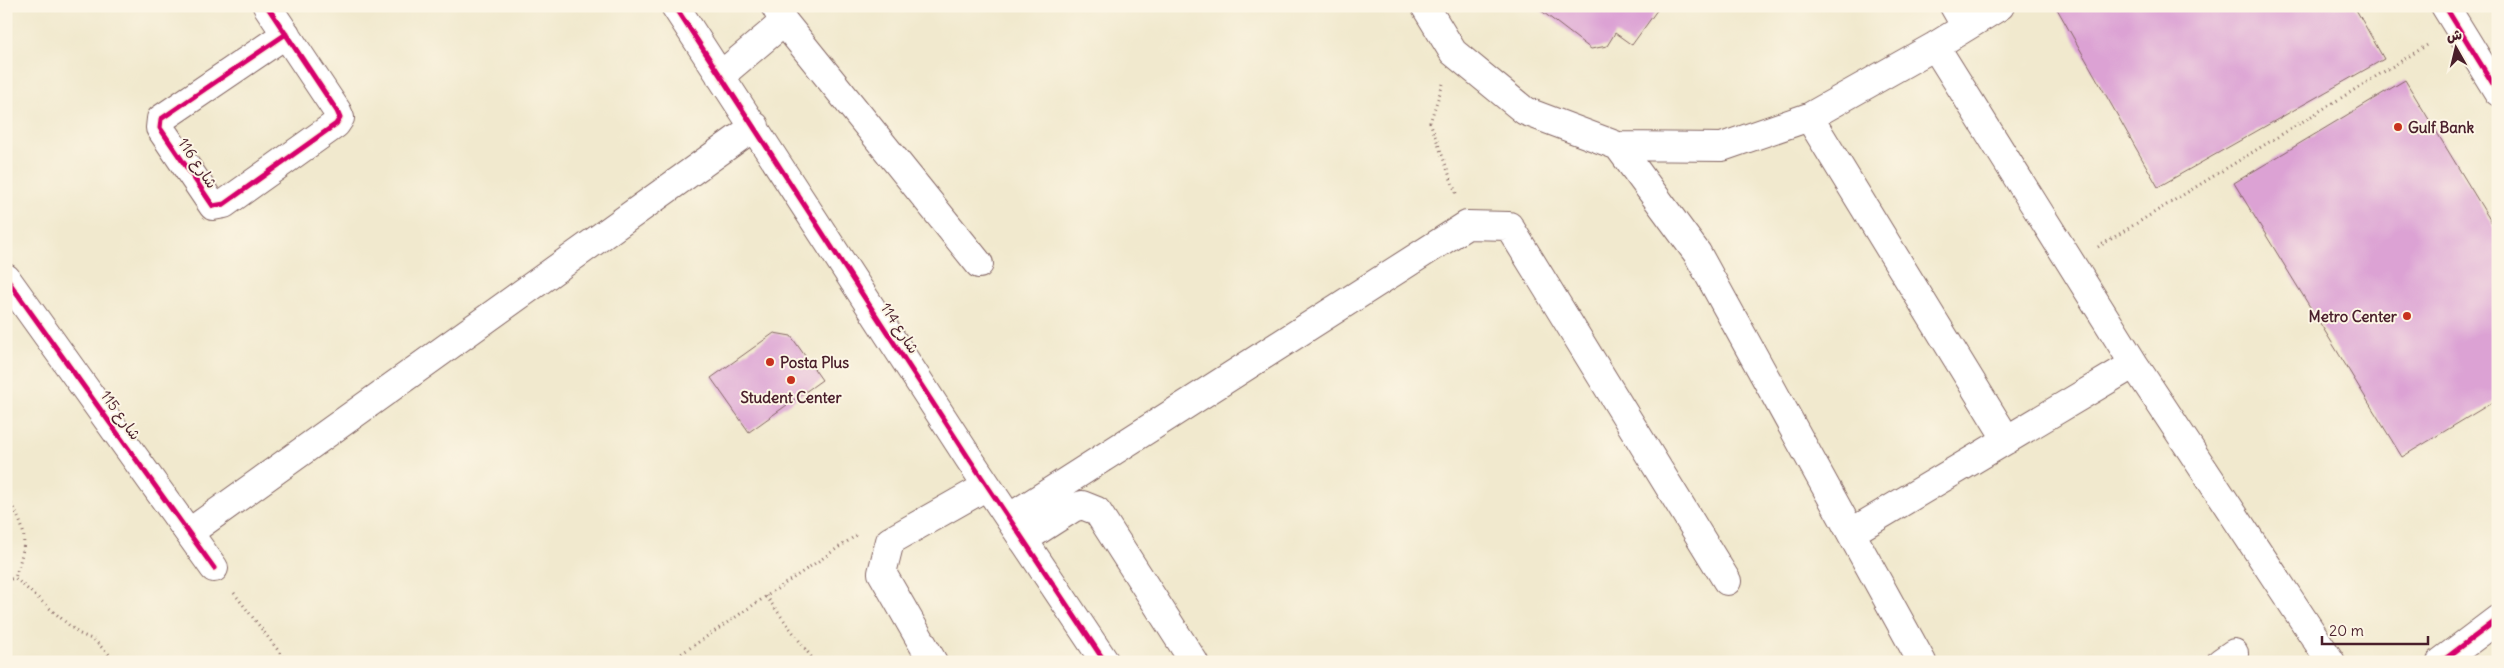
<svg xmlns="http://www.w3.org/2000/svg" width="2504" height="668" font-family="Delius,'Playpen Sans Arabic',sans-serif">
	<rect width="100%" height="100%" fill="#fcf5e5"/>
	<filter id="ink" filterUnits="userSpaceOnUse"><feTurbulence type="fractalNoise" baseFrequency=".02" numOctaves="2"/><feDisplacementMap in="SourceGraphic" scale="10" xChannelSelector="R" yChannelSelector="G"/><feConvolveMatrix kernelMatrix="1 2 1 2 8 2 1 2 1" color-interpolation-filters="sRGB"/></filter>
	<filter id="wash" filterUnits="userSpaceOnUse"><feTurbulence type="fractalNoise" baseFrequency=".0096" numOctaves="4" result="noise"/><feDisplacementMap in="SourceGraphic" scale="20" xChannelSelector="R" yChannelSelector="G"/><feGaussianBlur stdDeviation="1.12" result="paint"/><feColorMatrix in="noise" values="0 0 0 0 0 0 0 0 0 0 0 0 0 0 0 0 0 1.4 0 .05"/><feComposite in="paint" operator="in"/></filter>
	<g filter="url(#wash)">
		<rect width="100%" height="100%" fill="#f1e9ce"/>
		<g id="blocks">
			<path fill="#dca2d4" d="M 1535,6 L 1660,6 L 1632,45 L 1615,33 L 1607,46 L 1591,49 Z
				M 2354,6 L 2384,59 L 2158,187 L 2056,7 Z
				M 2405,80 L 2498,233 L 2498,399 L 2402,457 L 2234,183 Z
				M 774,333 L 791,336 L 822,380 L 749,432 L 711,378 Z"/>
		</g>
	</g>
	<g filter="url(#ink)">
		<use href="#blocks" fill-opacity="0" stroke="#846664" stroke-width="1"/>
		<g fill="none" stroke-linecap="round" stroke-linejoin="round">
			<g stroke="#846664" stroke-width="30">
				<path id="minor" d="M 267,6 L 337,111 L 340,118 L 336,124 L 224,204 L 213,206 L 160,128 L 161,119 L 286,34
					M 675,6 L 970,460 L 1105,662
					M 775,6 L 784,22 L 979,264
					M 1425,6 L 1453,52 L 1525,111 L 1618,146 L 1722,147 L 1809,117 L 1935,46 L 2000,6
					M 1954,6 L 1966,27
					M 2445,6 L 2498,92
					M 1935,46 L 2134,364 L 2331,662
					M 720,76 L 784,22
					M 1809,117 L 2007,440
					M 1618,146 L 1697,253 L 1922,662
					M 6,278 L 214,568
					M 1009,518 L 1467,225 L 1509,226 L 1727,581
					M 190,532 L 755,126
					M 1852,532 L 2134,364
					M 1023,540 L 1073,508 L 1082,505 L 1097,511 L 1194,662
					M 933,662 L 882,573 L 890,541 L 987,486
					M 2221,662 L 2234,653
					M 2441,662 L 2498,619"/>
			</g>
			<path stroke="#846664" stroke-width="3" stroke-dasharray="1 4" stroke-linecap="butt" d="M 1443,84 L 1430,122 L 1457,196
				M 2098,247 L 2429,44
				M 6,495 C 28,533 28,537 15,578
				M 6,580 L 15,578 L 78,633 L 94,640 L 117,662
				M 234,593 L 287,662
				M 766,596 L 815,662
				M 99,662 L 111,654
				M 669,662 L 857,535"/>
			<use href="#minor" stroke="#fff" stroke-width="28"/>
			<g stroke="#fcf5e5" stroke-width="8">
				<path id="cycleway" d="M 267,6 L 337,111 L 340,118 L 336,124 L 224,204 L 213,206 L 160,128 L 161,119 L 286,34
					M 675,6 L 970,460 L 1105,662
					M 2445,6 L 2498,92
					M 6,278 L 214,568
					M 2441,662 L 2498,619"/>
			</g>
			<use href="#cycleway" stroke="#d6006c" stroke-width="5"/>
		</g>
	</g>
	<g fill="#c8321e" stroke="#fcf5e5" stroke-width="2">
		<circle cx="2398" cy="127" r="5"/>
		<circle cx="2407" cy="316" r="5"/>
		<circle cx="770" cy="362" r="5"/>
		<circle cx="791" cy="380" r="5"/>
	</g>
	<g text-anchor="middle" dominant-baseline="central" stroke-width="4" stroke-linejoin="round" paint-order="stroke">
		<g font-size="15" font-weight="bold" fill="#4a1f2b" stroke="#fcf5e5" text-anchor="start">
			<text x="2408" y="127">Gulf Bank</text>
			<text x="2397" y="316" text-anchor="end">Metro Center</text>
			<text x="780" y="362">Posta Plus</text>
			<text x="791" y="397" text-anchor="middle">Student Center</text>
		</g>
		<g font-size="15" fill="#4a1f2b" stroke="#fcf5e5">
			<text transform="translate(198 163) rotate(56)">شارع 116</text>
			<text transform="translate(900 328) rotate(57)">شارع 114</text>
			<text transform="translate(121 415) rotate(54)">شارع 115</text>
		</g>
	</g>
	<rect width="2504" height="668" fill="none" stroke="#fcf5e5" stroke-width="25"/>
	<g transform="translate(2456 48) rotate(352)" stroke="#fcf5e5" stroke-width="4" paint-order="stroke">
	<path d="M0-4L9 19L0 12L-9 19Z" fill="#4a1f2b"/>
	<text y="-8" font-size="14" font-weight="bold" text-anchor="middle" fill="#4a1f2b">ش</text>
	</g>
	<path d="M2322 636v8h106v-8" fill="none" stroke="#4a1f2b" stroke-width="2.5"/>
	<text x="2329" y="636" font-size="15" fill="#4a1f2b" stroke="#fcf5e5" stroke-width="4" paint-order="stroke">20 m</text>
</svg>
